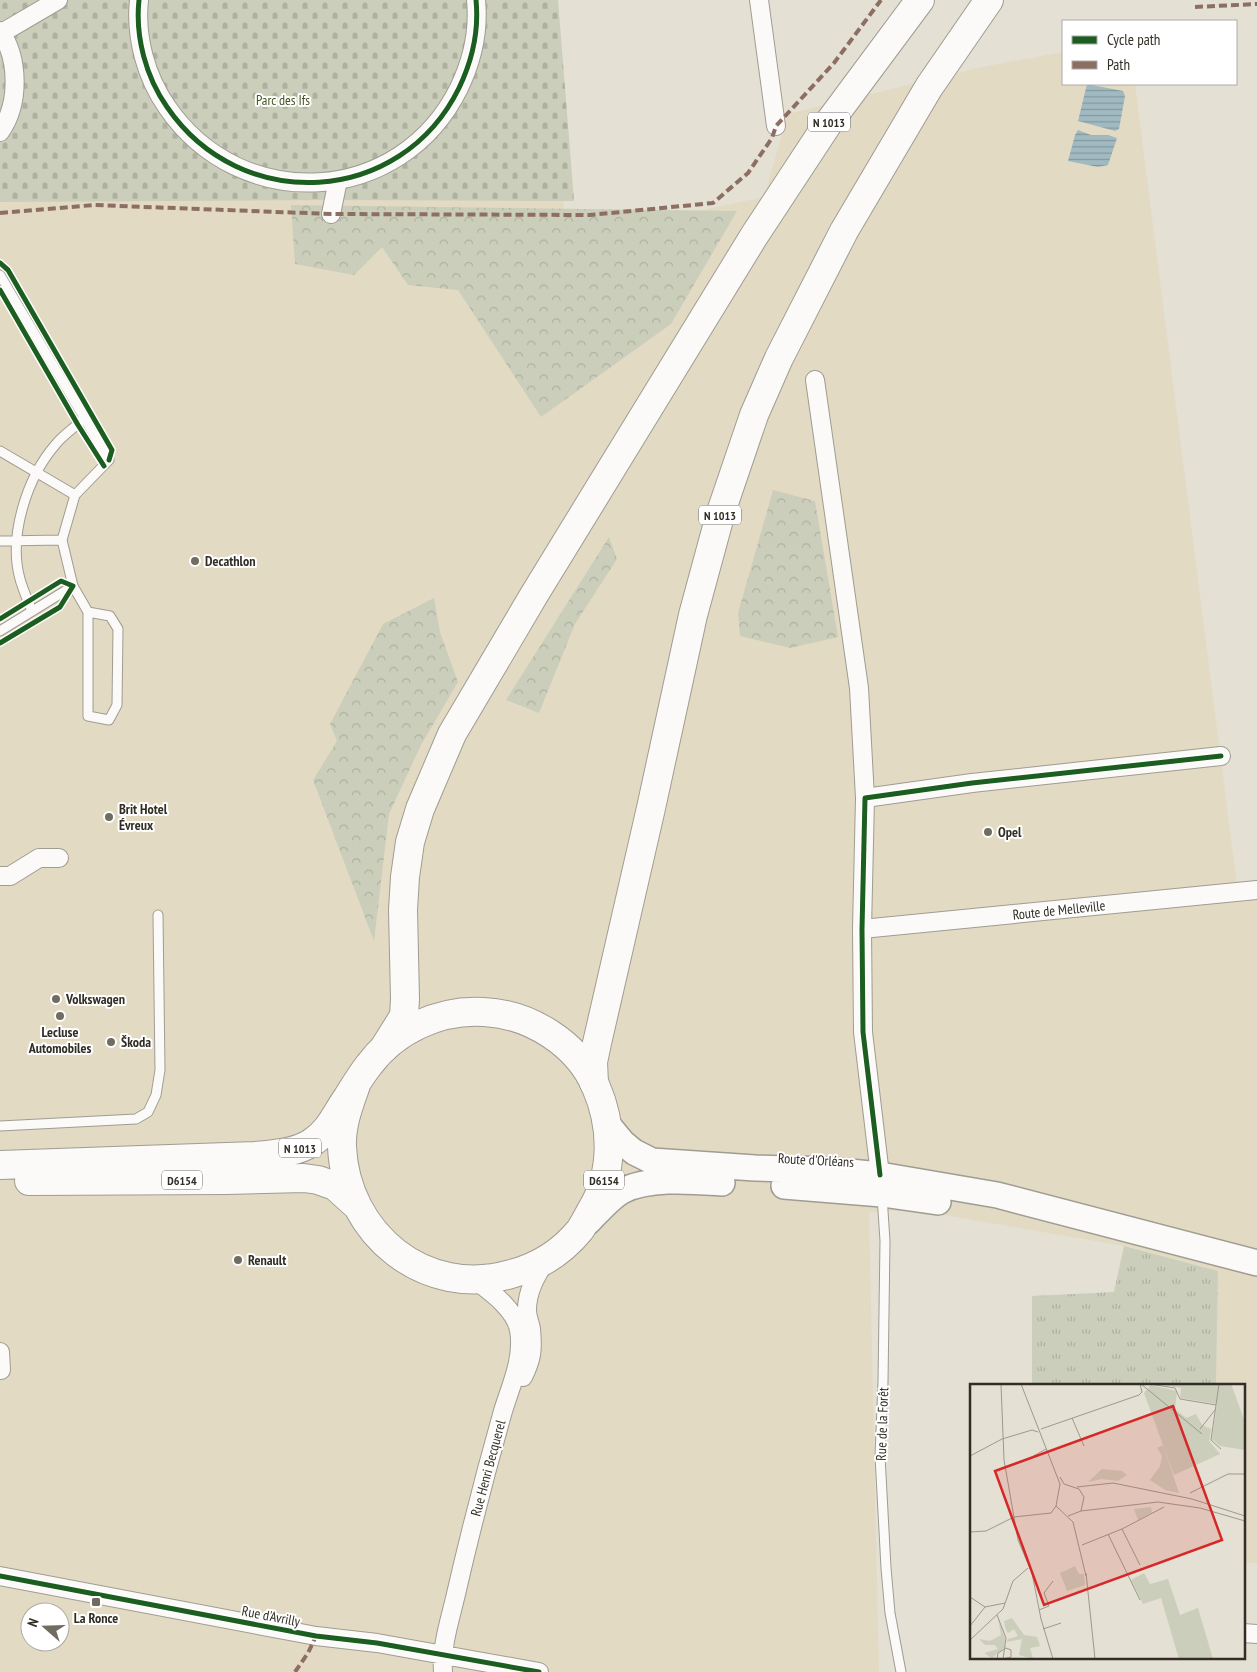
<svg xmlns="http://www.w3.org/2000/svg" width="1257" height="1672" font-family="'PT Sans Narrow',sans-serif">
	<defs>
		<pattern id="grass-tufts" width="24" height="20" patternUnits="userSpaceOnUse" patternTransform="scale(1.25)"><rect width="24" height="20" fill="#caceba"/><path d="M3 7l-1-3M5 7V3M7 7l1-3M15 17l-1-3M17 17v-4M19 17l1-3" fill="none" stroke="#aeb1a0"/></pattern>
		<pattern id="forest-crowns" width="20" height="18" patternUnits="userSpaceOnUse" patternTransform="scale(1.25)"><rect width="20" height="18" fill="#caceba"/><path d="M2 6a3 3 0 1 1 6 0M12 15a3 3 0 1 1 6 0" fill="none" stroke="#aeb1a0"/></pattern>
		<pattern id="cemetery-stones" width="16" height="16" patternUnits="userSpaceOnUse" patternTransform="scale(1.25)"><rect width="16" height="16" fill="#caceba"/><path d="M2 7V4a2 2 0 0 1 4 0v3zM10 15v-3a2 2 0 0 1 4 0v3z" fill="#aeb1a0"/></pattern>
		<pattern id="water-rules" width="6" height="5" patternUnits="userSpaceOnUse" patternTransform="scale(1.25)"><rect width="6" height="5" fill="#a1bac2"/><path d="M0 2.5h6" fill="none" stroke="#84989d"/></pattern>
	</defs>
	<rect width="100%" height="100%" fill="#e4e0d3"/>
	<path fill="#e3dac4" fill-rule="evenodd" d="M 0,0 L 556,0 L 565,239 L 764,197 L 788,114 L 982,67 L 1063,52 L 1063,84 L 1135,84 L 1237,886 L 1257,884 L 1257,1563 L 1243,1563 L 1243,1386 L 1216,1386 L 1218,1271 L 1130,1247 L 915,1210 L 869,1212 L 879,1672 L 0,1672 ZM 30,1612 L 60,1612 L 60,1642 L 30,1642 Z"/>
	<path fill="url(#grass-tufts)" d="M 1124,1246 L 1218,1271 L 1216,1386 L 1042,1386 L 1041,1383 L 1032,1384 L 1032,1296 L 1114,1292 Z"/>
	<path fill="url(#forest-crowns)" d="M 291,205 L 737,211 L 671,324 L 541,417 L 458,290 L 408,285 L 382,247 L 354,275 L 295,264 Z
		M 773,490 L 815,501 L 838,637 L 790,648 L 740,636 L 738,613 Z
		M 609,537 L 617,559 L 575,624 L 539,713 L 506,700 Z
		M 434,598 L 440,632 L 458,682 L 421,745 L 389,814 L 374,941 L 313,780 L 337,741 L 330,724 L 383,624 Z"/>
	<path fill="url(#cemetery-stones)" d="M 0,0 L 558,0 L 574,201 L 322,200 L 0,202 Z"/>
	<path fill="url(#water-rules)" d="M 1087,84 L 1123,91 L 1125,96 L 1119,129 L 1115,131 L 1078,121 Z
		M 1078,130 L 1091,135 L 1108,135 L 1117,138 L 1108,165 L 1098,167 L 1068,161 L 1075,135 Z"/>
	<g fill="none" stroke-linecap="round" stroke-linejoin="round">
		<g stroke="#9f9c92" stroke-width="11">
			<path id="service" d="M 0,275 L 109,460 L 75,495 L 62,540
				M 0,451 L 75,495
				M 0,541 L 62,540 L 73,586 L 0,631
				M 73,586 L 88,612 L 110,616 L 118,629 L 117,705 L 109,720 L 88,716 L 88,612
				M 32,611 C 28,601 23,590 20,579 C 8,536 27,477 56,444 C 64,434 76,427 84,418
				M 0,1126 L 136,1119 L 148,1112 L 156,1095 L 160,1070 L 158,915
				M 882,1196 L 885,1241 L 883,1382 L 880,1456 L 886,1568 L 890,1613 L 901,1672"/>
		</g>
		<g stroke="#9f9c92" stroke-width="20">
			<path id="minor" d="M 139,0 C 135,37 146,77 167,107 C 241,215 401,206 459,88 C 472,61 479,30 476,0
				M 759,0 L 776,126
				M 0,31 C 19,58 20,104 0,132
				M 0,34 L 58,0
				M 331,214 L 338,180
				M 815,380 L 859,688 L 865,798
				M 0,876 L 10,876 L 39,858 L 59,858
				M 862,929 L 1257,890
				M 880,1175 L 863,1032 L 862,929 L 865,798 L 972,783 L 1221,756
				M 0,1352 L 1,1370
				M 523,1377 C 532,1359 533,1350 531,1329 C 530,1323 527,1317 527,1310 C 527,1291 536,1276 546,1260
				M 0,1576 L 316,1636 L 377,1643 L 539,1672
				M 1243,1633 L 1257,1634
				M 443,1672 C 441,1646 450,1620 456,1594 C 470,1533 486,1471 503,1411 C 511,1385 524,1358 519,1330 C 515,1309 491,1292 475,1280"/>
		</g>
		<g stroke="#9f9c92" stroke-width="28">
			<path id="secondary" d="M 608,1125 L 622,1142 L 634,1152 L 652,1161 L 755,1168 L 830,1170 L 880,1175 L 997,1195 L 1257,1263
				M 784,1186 L 882,1194 L 938,1202
				M 588,1222 C 597,1213 611,1197 622,1191 C 649,1177 692,1181 722,1183"/>
		</g>
		<g stroke="#9f9c92" stroke-width="30">
			<path id="primary" d="M 0,1165 L 255,1156 C 274,1154 295,1153 311,1143 C 330,1131 335,1115 347,1098 C 354,1087 361,1075 369,1065 C 395,1030 440,1009 484,1012 C 530,1014 578,1044 596,1087 C 613,1126 614,1172 592,1209 C 588,1216 584,1224 580,1230 C 562,1252 538,1267 511,1274 C 425,1299 346,1234 342,1147 C 341,1125 349,1105 356,1085
				M 29,1181 L 225,1180 L 304,1178 L 318,1180 L 335,1186 L 356,1205"/>
		</g>
		<g stroke="#9f9c92" stroke-width="30">
			<path id="trunk" d="M 384,1048 L 404,1016 L 405,999 L 403,910 L 405,877 L 410,842 L 420,809 L 452,734 L 534,595 L 754,236 L 827,125 L 920,0
				M 594,1083 L 593,1062 L 597,1043 L 651,808 L 693,615 L 721,512 L 754,415 L 779,358 L 844,231 L 929,87 L 989,0"/>
		</g>
		<use href="#service" stroke="#fbfaf8" stroke-width="9"/>
		<use href="#minor" stroke="#fbfaf8" stroke-width="18"/>
		<use href="#secondary" stroke="#fbfaf8" stroke-width="25"/>
		<use href="#primary" stroke="#fbfaf8" stroke-width="28"/>
		<use href="#trunk" stroke="#fbfaf8" stroke-width="28"/>
		<path stroke="#8d6e63" stroke-width="4" stroke-dasharray="8 4" stroke-linecap="butt" d="M 1195,7 L 1257,4
			M 0,213 L 94,205 L 331,214 L 590,215 L 713,203 L 748,173 L 772,138 L 776,126 L 834,63 L 881,0
			M 295,1672 L 308,1653 L 316,1636"/>
		<g stroke="#fff" stroke-width="8">
			<path id="cycleway" d="M 139,0 C 135,37 146,77 167,107 C 241,215 401,206 459,88 C 472,61 479,30 476,0
				M 0,263 L 8,270 L 112,450 L 109,460
				M 0,290 L 78,425 L 104,466
				M 0,619 L 61,581 L 73,586 L 60,607 L 0,643
				M 880,1175 L 863,1032 L 862,929 L 865,798 L 972,783 L 1221,756
				M 0,1576 L 316,1636 L 377,1643 L 539,1672"/>
		</g>
		<use href="#cycleway" stroke="#1b5e20" stroke-width="5"/>
	</g>
	<g fill="#706c62" stroke="#fff" stroke-width="2">
		<circle cx="195" cy="561" r="5"/>
		<circle cx="109" cy="817" r="5"/>
		<circle cx="988" cy="832" r="5"/>
		<circle cx="56" cy="999" r="5"/>
		<circle cx="60" cy="1016" r="5"/>
		<circle cx="111" cy="1042" r="5"/>
		<circle cx="238" cy="1260" r="5"/>
		<rect x="91" y="1597" width="10" height="10" rx="2.5"/>
	</g>
	<g text-anchor="middle" dominant-baseline="central" stroke-width="4" stroke-linejoin="round" paint-order="stroke">
		<g fill="#fff" stroke="#706d66" stroke-width="1">
			<rect x="808" y="112.5" width="42" height="19" rx="4"/>
			<rect x="699" y="505.5" width="42" height="19" rx="4"/>
			<rect x="279" y="1138.5" width="42" height="19" rx="4"/>
			<rect x="162" y="1170.5" width="40" height="19" rx="4"/>
			<rect x="584" y="1170.5" width="40" height="19" rx="4"/>
		</g>
		<g font-size="12" font-weight="bold" fill="#322e25">
			<text x="829" y="122">N 1013</text>
			<text x="720" y="515">N 1013</text>
			<text x="300" y="1148">N 1013</text>
			<text x="182" y="1180">D6154</text>
			<text x="604" y="1180">D6154</text>
		</g>
		<g font-size="14" fill="#435422" stroke="#fff">
			<text x="283" y="100">Parc des Ifs</text>
		</g>
		<g font-size="14" font-weight="bold" fill="#322e25" stroke="#fff" text-anchor="start">
			<text x="205" y="561">Decathlon</text>
			<text x="119" y="809">Brit Hotel<tspan x="119" dy="16">Évreux</tspan></text>
			<text x="998" y="832">Opel</text>
			<text x="66" y="999">Volkswagen</text>
			<text x="60" y="1032" text-anchor="middle">Lecluse<tspan x="60" dy="16">Automobiles</tspan></text>
			<text x="121" y="1042">Škoda</text>
			<text x="248" y="1260">Renault</text>
			<text x="96" y="1618" text-anchor="middle">La Ronce</text>
		</g>
		<g font-size="14" fill="#322e25" stroke="#fff">
			<text transform="translate(1059 910) rotate(-6)">Route de Melleville</text>
			<text transform="translate(816 1160) rotate(3)">Route d'Orléans</text>
			<text transform="translate(882 1424) rotate(-88)">Rue de la Forêt</text>
			<text transform="translate(488 1468) rotate(-75)">Rue Henri Becquerel</text>
			<text transform="translate(271 1616) rotate(11)">Rue d'Avrilly</text>
		</g>
	</g>
	<g transform="translate(970 1384)">
		<rect width="275" height="275" fill="#e4e0d3"/>
		<path d="M 105,182 L 109,190 L 114,190 L 115,201 L 97,207 L 90,189 Z" fill="#caceba"/>
		<path d="M 193,61 L 209,109 L 195,106 L 180,96 L 190,82 L 192,72 L 187,64 ZM 132,85 L 152,87 L 157,91 L 148,97 L 132,95 L 118,98 ZM 181,123 L 182,128 L 168,136 L 164,125 ZM 174,189 L 180,200 L 198,195 L 210,231 L 228,224 L 243,275 L 209,275 L 191,214 L 173,220 L 161,196 ZM 28,233 L 35,254 L 34,264 L 22,274 L 14,269 L 28,265 L 25,261 L 15,261 L 9,255 L 20,257 L 31,251 ZM 42,234 L 54,251 L 67,253 L 70,262 L 60,264 L 63,275 L 49,271 L 52,255 L 37,258 L 38,255 L 48,252 L 44,245 L 38,249 L 36,246 L 34,237 Z" fill="#caceba"/>
		<path d="M 181,1 L 207,7 L 205,25 L 216,34 L 226,30 L 232,41 L 241,45 L 239,57 L 250,70 L 204,91 L 174,9 Z" fill="#caceba"/>
		<path d="M 188,0 L 261,0 L 275,38 L 275,66 L 250,62 L 242,55 L 247,20 L 210,14 L 211,4 Z" fill="#caceba"/>
		<path fill="none" stroke="#9d998d" stroke-width="1" d="M 31,0 L 34,76 L 48,156 L 62,189 L 71,235 L 83,275M 51,0 L 90,100 L 86,122 L 103,138 L 116,192M 171,0 L 232,50M 180,0 L 205,4 L 210,15 L 246,21M 249,0 L 241,56 L 251,65M 102,34 L 114,62M 71,45 L 169,11 L 172,8 L 170,0M 230,45 L 245,26M 0,72 L 32,55 L 62,46 L 68,48M 58,75 L 76,65M 90,93 L 94,100 L 109,105 L 114,113 L 111,127 L 98,132M 107,103 L 143,99 L 222,115 L 275,132M 220,109 L 258,90 L 275,90M 111,127 L 188,118 L 230,124 L 275,137M 152,145 L 194,123M 0,148 L 16,147 L 44,133 L 81,129 L 86,122M 138,150 L 170,216M 112,161 L 152,145 L 170,181M 116,189 L 125,275M 0,213 L 15,223 L 35,219M 69,226 L 79,222 L 74,209 L 83,197M 27,231 L 36,254 L 33,275M 0,242 L 15,223M 73,245 L 91,239M 0,256 L 33,225 L 43,197 L 58,184M 27,275 L 28,269 L 36,264 L 41,266 L 41,273 L 33,275"/>
		<path fill="#d62828" fill-opacity="0.15" stroke="#d62828" stroke-width="2.5" d="M 203,22 L 252,156 L 74,221 L 25,87 Z"/>
		<rect width="275" height="275" fill="none" stroke="#322e25" stroke-width="2.5"/>
	</g>
	<rect x="1062" y="20" width="175" height="65" fill="#ffffff" stroke="#adaba8"/>
	<rect x="1072" y="36" width="25" height="8" fill="#1b5e20" stroke="#adaba8"/>
	<text x="1107" y="45" font-size="15" fill="#322e25">Cycle path</text>
	<rect x="1072" y="61" width="25" height="8" fill="#8d6e63" stroke="#adaba8"/>
	<text x="1107" y="70" font-size="15" fill="#322e25">Path</text>
	<g transform="translate(45 1627) rotate(290)"><circle r="24" fill="#ffffff" stroke="#adaba8"/>
	<path d="M0-4L9 19L0 12L-9 19Z" fill="#706c62"/>
	<text y="-8" font-size="14" font-weight="bold" text-anchor="middle" fill="#322e25">N</text>
	</g>
</svg>
